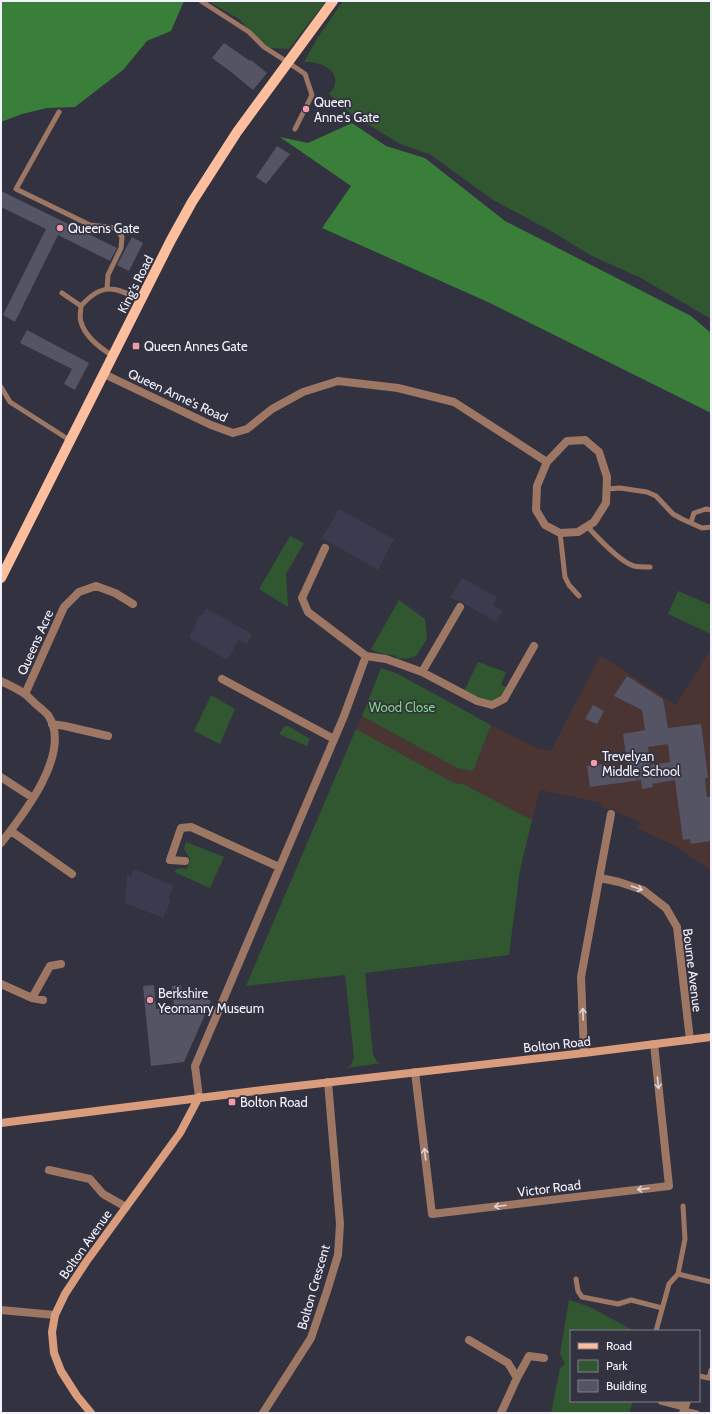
<svg xmlns="http://www.w3.org/2000/svg" width="712" height="1414" font-family="Cabin,sans-serif">
	<rect width="100%" height="100%" fill="#333240"/>
	<path fill="#3b3a4e" d="M 339,509 L 394,539 L 378,570 L 322,538 Z
		M 462,578 L 497,597 L 493,605 L 503,611 L 496,622 L 463,603 L 450,598 Z
		M 206,608 L 252,634 L 247,644 L 239,640 L 227,660 L 189,638 L 200,615 L 202,615 Z
		M 134,869 L 174,886 L 168,898 L 171,900 L 163,918 L 125,903 L 127,874 L 131,876 Z"/>
	<path fill="#4a3533" d="M 711,649 L 711,871 L 677,847 L 637,828 L 640,822 L 618,813 L 615,810 L 601,807 L 602,803 L 540,790 L 532,820 L 463,784 L 454,783 L 356,729 L 362,716 L 457,768 L 473,771 L 491,725 L 537,748 L 551,751 L 600,655 L 676,705 Z"/>
	<path fill="#315730" d="M 208,1 L 326,1 L 289,49 L 269,48 L 258,40 L 239,19 Z
		M 343,1 L 711,1 L 711,319 L 641,278 L 590,255 L 551,231 L 493,200 L 431,155 L 400,144 L 351,114 L 329,94 C 347,74 323,61 304,62 L 318,37 Z
		M 290,536 L 304,543 L 286,574 L 288,607 L 259,589 Z
		M 678,591 L 711,605 L 711,634 L 668,614 Z
		M 399,600 L 425,619 L 427,639 L 416,656 L 405,659 L 396,658 L 396,656 C 387,654 379,654 371,649 Z
		M 478,662 L 506,672 L 501,685 L 511,689 L 505,699 L 485,703 L 463,693 Z
		M 381,668 L 398,674 L 491,725 L 473,771 L 457,768 L 362,716 Z
		M 211,695 L 235,709 L 220,744 L 194,731 Z
		M 285,726 L 288,726 L 310,739 L 307,746 L 279,734 Z
		M 356,729 L 454,783 L 463,784 L 532,820 L 520,870 L 509,955 L 365,973 L 373,1054 L 377,1062 L 381,1063 L 347,1068 L 351,1065 L 354,1058 L 345,975 L 246,986 Z
		M 186,842 L 224,857 L 210,888 L 174,872 C 178,867 181,868 187,869 L 190,859 L 184,849 Z
		M 569,1300 L 590,1307 L 634,1331 L 571,1331 L 571,1401 L 633,1401 L 629,1413 L 551,1413 L 560,1368 L 565,1364 L 560,1354 Z"/>
	<path fill="#397e39" d="M 1,1 L 184,1 L 171,31 L 147,41 L 123,70 L 75,107 L 47,108 L 22,114 L 1,122 Z
		M 352,123 L 386,146 L 425,158 L 505,221 L 691,316 L 711,333 L 711,413 L 490,303 L 322,228 L 351,186 L 280,137 L 308,143 Z"/>
	<path fill="#555464" fill-rule="evenodd" d="M 224,43 L 250,61 L 251,60 L 267,73 L 253,90 L 231,72 L 212,58 Z
		M 277,146 L 290,154 L 266,184 L 256,177 Z
		M 1,191 L 117,248 L 110,261 L 58,235 L 15,322 L 3,315 L 46,229 L 1,207 Z
		M 132,237 L 143,243 L 129,271 L 117,265 Z
		M 27,330 L 89,363 L 75,390 L 64,384 L 72,369 L 20,343 Z
		M 627,676 L 663,699 L 668,728 L 701,724 L 708,777 L 705,779 L 707,797 L 711,797 L 711,841 L 691,844 L 690,839 L 683,840 L 675,780 L 652,784 L 653,787 L 642,789 L 641,780 L 590,787 L 587,766 L 606,764 L 607,771 L 628,768 L 623,734 L 645,730 L 642,710 L 614,696 ZM 668,744 L 670,762 L 650,765 L 648,747 Z
		M 593,705 L 604,711 L 597,724 L 585,719 Z
		M 154,985 L 156,1009 L 174,1007 L 172,986 L 181,985 L 182,995 L 195,994 L 211,1001 L 184,1062 L 151,1066 L 143,986 Z"/>
	<g fill="none" stroke-linecap="round" stroke-linejoin="round">
		<path stroke="#9d7763" stroke-width="5" d="M 201,1 L 249,32 L 264,47 L 289,63 L 305,74 L 312,95 L 295,129
			M 59,112 L 16,189 L 90,225 L 116,228 L 122,237 L 121,248 L 108,275 L 107,289
			M 62,293 L 81,306
			M 113,356 C 100,348 85,337 81,322 C 79,317 81,310 81,306 C 102,282 115,287 141,300
			M 1,387 L 10,402 L 71,441
			M 607,489 L 620,488 L 647,492 L 656,496 L 673,514 L 682,519 L 702,528 L 711,527
			M 691,522 L 694,513 L 706,509 L 711,510
			M 587,526 C 597,537 620,562 634,566 C 639,567 645,567 650,567
			M 560,533 L 565,577 L 569,585 L 579,596
			M 678,1274 L 711,1282
			M 576,1279 L 578,1291 L 582,1297 L 618,1304 L 631,1300 L 662,1308
			M 656,1331 L 669,1284 L 678,1274 L 685,1239 L 683,1206
			M 699,1376 L 709,1378 L 711,1370
			M 684,1410 L 697,1413"/>
		<path stroke="#9d7763" stroke-width="8" d="M 104,374 L 211,425 L 233,433 L 247,429 L 272,409 L 303,392 L 338,381 L 398,388 L 454,402 L 547,462
			M 585,440 L 599,452 L 607,477 L 606,503 L 594,522 L 578,532 L 560,533 L 545,525 L 536,510 L 537,486 L 547,462 L 567,441 Z
			M 325,548 L 302,598 L 308,612 L 366,656 L 386,659 L 422,672 L 477,701 L 492,705 L 504,699 L 534,646
			M 422,672 L 460,607
			M 222,679 L 334,739
			M 1,681 C 9,685 18,689 25,694 C 30,698 34,703 39,707 C 42,709 45,712 48,715 C 73,752 23,815 1,843
			M 25,694 L 64,607 L 79,592 L 96,586 L 115,593 L 133,604
			M 52,724 L 65,726 L 108,736
			M 1,777 L 33,798
			M 11,831 L 72,874
			M 185,861 L 170,860 L 181,828 L 191,827 L 279,867
			M 600,878 L 619,882 L 643,890 L 666,908 L 677,927 L 690,1040
			M 1,984 L 32,998 L 43,1000
			M 32,998 L 50,966 L 61,964
			M 584,1053 L 581,977 L 611,814
			M 415,1072 L 432,1214 L 669,1186 L 654,1044
			M 199,1097 L 195,1066 L 344,716 L 366,656
			M 49,1170 L 90,1179 L 103,1194 L 126,1207
			M 1,1310 L 55,1315
			M 469,1340 L 508,1363 L 517,1378 L 501,1413
			M 517,1378 L 529,1356 L 544,1358
			M 662,1401 L 685,1407
			M 263,1413 L 311,1338 L 327,1291 L 338,1255 L 340,1224 L 328,1082
			M 683,1413 L 687,1401"/>
		<path stroke="#d99c7c" stroke-width="8" d="M 1,1123 L 271,1089 L 584,1053 L 711,1037
			M 91,1413 L 77,1396 L 61,1371 L 54,1353 L 52,1332 L 55,1315 L 65,1294 L 86,1262 L 180,1133 L 199,1097"/>
		<path stroke="#fcbe9d" stroke-width="10" d="M 1,578 L 171,240 L 192,202 L 237,132 L 333,1"/>
	</g>
	<defs><path id="oneway-shaft" d="M-6 0H5M1.5-3L5.5 0L1.5 3" fill="none" stroke-width="1.6" stroke-linecap="round" stroke-linejoin="round"/></defs>
	<g stroke="#ded3d6">
		<use href="#oneway-shaft" transform="translate(637 888) rotate(20)"/>
		<use href="#oneway-shaft" transform="translate(583 1014) rotate(-92)"/>
		<use href="#oneway-shaft" transform="translate(658 1083) rotate(84)"/>
		<use href="#oneway-shaft" transform="translate(425 1154) rotate(-97)"/>
		<use href="#oneway-shaft" transform="translate(643 1189) rotate(173)"/>
		<use href="#oneway-shaft" transform="translate(500 1206) rotate(173)"/>
	</g>
	<g fill="#f39aaa" stroke="#333240" stroke-width="1.5">
		<circle cx="306" cy="109" r="4"/>
		<circle cx="60" cy="228" r="4"/>
		<rect x="132" y="342" width="8" height="8" rx="2"/>
		<circle cx="594" cy="763" r="4"/>
		<circle cx="150" cy="1000" r="4"/>
		<rect x="228" y="1098" width="8" height="8" rx="2"/>
	</g>
	<g text-anchor="middle" dominant-baseline="central" stroke-width="3.5" stroke-linejoin="round" paint-order="stroke">
		<g font-size="13" fill="#f3f2fc" stroke="#333240" text-anchor="start">
			<text x="314" y="102">Queen<tspan x="314" dy="15">Anne's Gate</tspan></text>
			<text x="68" y="228">Queens Gate</text>
			<text x="144" y="346">Queen Annes Gate</text>
			<text x="602" y="756">Trevelyan<tspan x="602" dy="15">Middle School</tspan></text>
			<text x="158" y="993">Berkshire<tspan x="158" dy="15">Yeomanry Museum</tspan></text>
			<text x="240" y="1102">Bolton Road</text>
		</g>
		<g font-size="13" fill="#f3f2fc" stroke="#333240">
			<text transform="translate(135 284) rotate(-63)">King's Road</text>
			<text transform="translate(178 395) rotate(25)">Queen Anne's Road</text>
			<text transform="translate(35 642) rotate(-66)">Queens Acre</text>
			<text transform="translate(693 970) rotate(83)">Bourne Avenue</text>
			<text transform="translate(557 1044) rotate(-6)">Bolton Road</text>
			<text transform="translate(549 1188) rotate(-7)">Victor Road</text>
			<text transform="translate(85 1244) rotate(-55)">Bolton Avenue</text>
			<text transform="translate(313 1287) rotate(-74)">Bolton Crescent</text>
		</g>
		<g font-size="13" fill="#7dd87b" stroke="#333240">
			<text x="402" y="707">Wood Close</text>
		</g>
	</g>
	<rect width="712" height="1414" fill="none" stroke="#f3f2fc" stroke-width="4"/>
	<rect x="570" y="1330" width="130" height="72" fill="#333240" stroke="#807f8b"/>
	<rect x="578" y="1343" width="20" height="6" fill="#fcbe9d" stroke="#807f8b"/>
	<text x="606" y="1350" font-size="12" fill="#f3f2fc">Road</text>
	<rect x="578" y="1360" width="20" height="12" fill="#315730" stroke="#807f8b"/>
	<text x="606" y="1370" font-size="12" fill="#f3f2fc">Park</text>
	<rect x="578" y="1380" width="20" height="12" fill="#555464" stroke="#807f8b"/>
	<text x="606" y="1390" font-size="12" fill="#f3f2fc">Building</text>
</svg>
